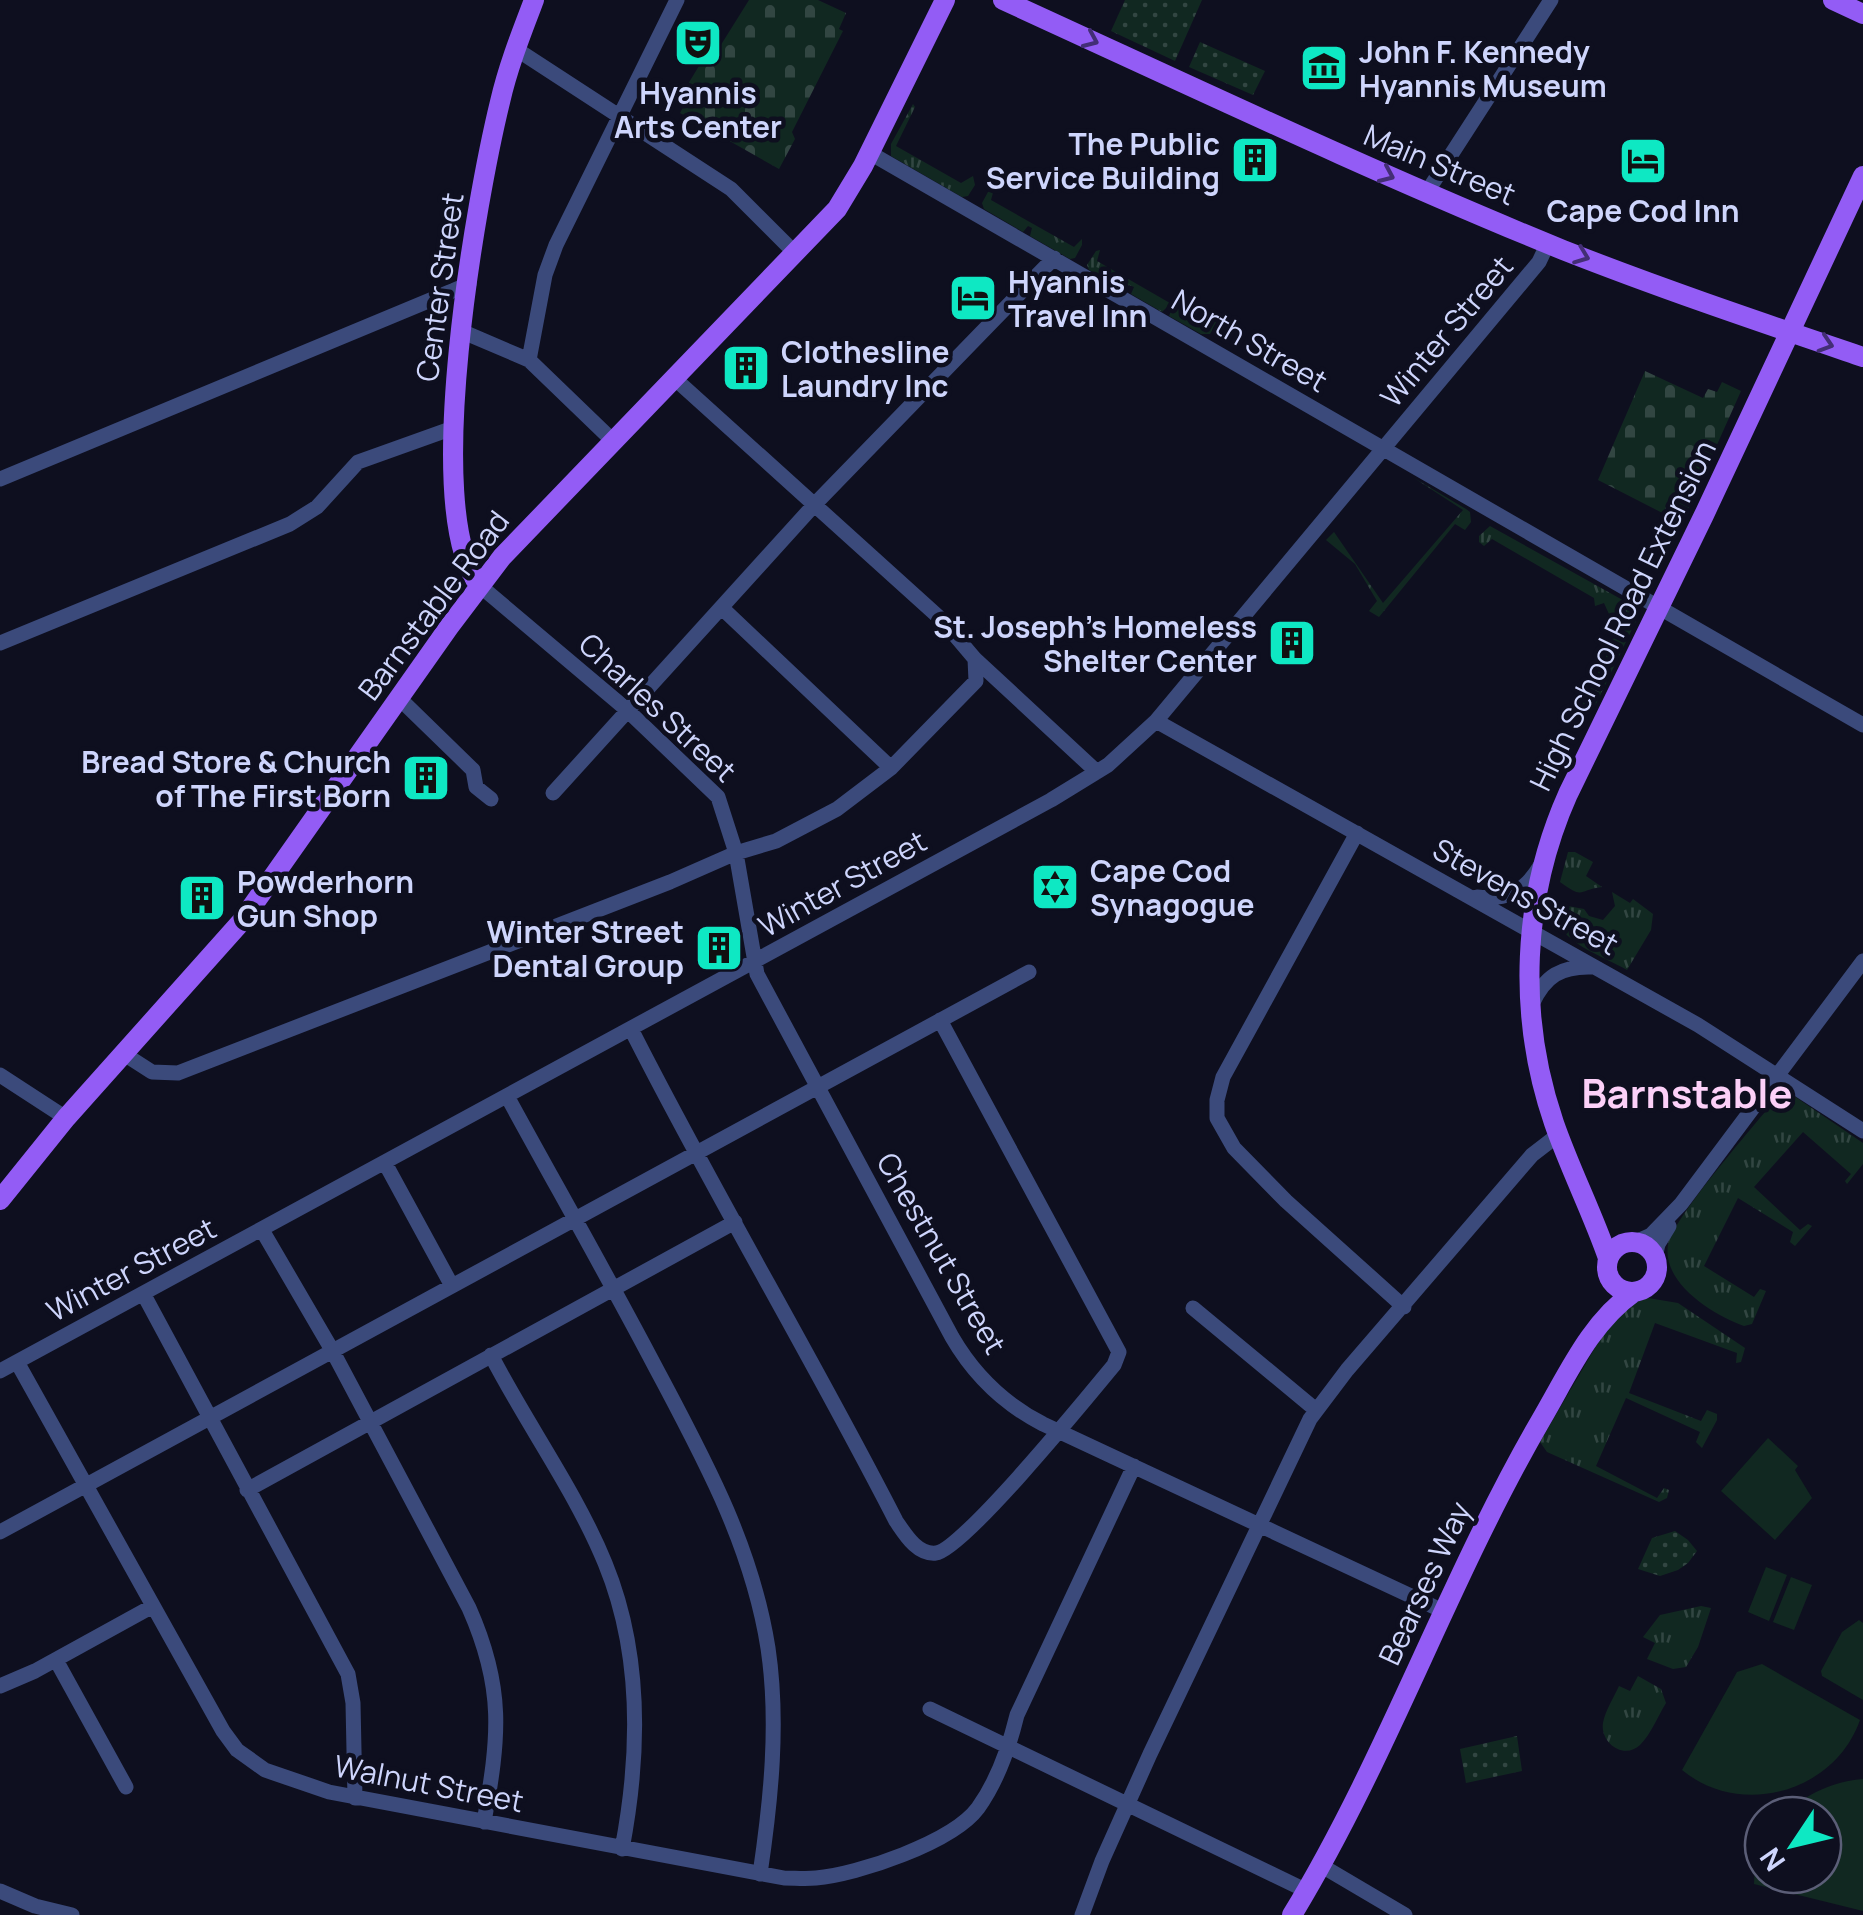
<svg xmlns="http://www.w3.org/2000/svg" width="1863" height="1915" font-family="Manrope,sans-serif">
	<defs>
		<pattern id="grass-tufts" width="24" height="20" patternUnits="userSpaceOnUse" patternTransform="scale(2.5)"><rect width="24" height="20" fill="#112821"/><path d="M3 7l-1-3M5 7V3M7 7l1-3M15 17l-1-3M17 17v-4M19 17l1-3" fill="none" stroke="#324642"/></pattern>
		<pattern id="cemetery-stones" width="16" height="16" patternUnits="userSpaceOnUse" patternTransform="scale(2.5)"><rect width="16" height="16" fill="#112821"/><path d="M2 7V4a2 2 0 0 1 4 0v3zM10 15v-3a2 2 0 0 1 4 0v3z" fill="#324642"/></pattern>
		<pattern id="park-dots" width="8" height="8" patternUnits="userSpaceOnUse" patternTransform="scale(2.5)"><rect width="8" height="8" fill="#112821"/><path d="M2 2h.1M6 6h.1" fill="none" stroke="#324642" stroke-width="1.8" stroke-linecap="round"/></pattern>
	</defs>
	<rect width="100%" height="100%" fill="#0e0f1f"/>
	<path fill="url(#grass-tufts)" d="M 913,104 L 915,107 L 896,146 L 961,183 L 973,176 L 975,185 L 968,196 L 962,197 L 891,156 L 891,144 Z
		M 994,189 L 991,200 L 1074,247 L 1082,239 L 1082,245 L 1075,258 L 1070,259 L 1030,236 L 1032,228 L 1028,226 L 1023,232 L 984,209 L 982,203 L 988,192 Z
		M 1100,250 L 1097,261 L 1208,325 L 1215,316 L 1217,322 L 1210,334 L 1201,334 L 1169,316 L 1172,309 L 1168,306 L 1162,312 L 1131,294 L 1134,287 L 1129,285 L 1124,290 L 1089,270 L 1087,265 L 1096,251 Z
		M 1414,478 L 1466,509 L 1470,512 L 1471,522 L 1465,530 L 1455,524 L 1379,617 L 1369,611 L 1377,601 L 1355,564 L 1326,540 L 1334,532 L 1383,603 L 1463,510 Z
		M 1490,526 L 1628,603 L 1635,610 L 1636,621 L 1594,708 L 1586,716 L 1573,712 L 1570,706 L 1573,703 L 1582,706 L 1609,650 L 1602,644 L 1619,636 L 1604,603 L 1595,606 L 1594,598 L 1492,539 L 1484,546 L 1479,542 L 1479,536 Z
		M 1568,852 L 1575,852 L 1593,862 L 1586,876 L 1602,887 C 1577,890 1585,900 1560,882 Z
		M 1612,892 L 1630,903 L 1633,899 L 1653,914 L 1651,930 L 1627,970 C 1603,956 1557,942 1554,911 L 1568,906 L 1584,909 L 1589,916 L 1603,920 L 1615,906 Z
		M 1784,1095 L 1794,1096 L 1863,1143 L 1863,1164 L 1847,1184 L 1845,1181 L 1851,1174 L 1803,1132 L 1754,1187 L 1800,1230 L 1808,1224 L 1812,1226 L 1795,1246 L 1790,1242 L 1793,1232 L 1738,1198 L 1704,1266 L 1754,1297 L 1760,1289 L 1766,1291 L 1752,1324 L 1744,1326 C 1714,1315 1662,1284 1668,1245 C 1672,1219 1754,1126 1775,1100 Z
		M 1648,1298 L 1678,1303 L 1745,1348 L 1741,1362 L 1736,1363 L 1737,1353 L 1655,1323 L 1629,1393 L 1701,1421 L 1707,1410 L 1717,1414 L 1717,1420 L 1702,1448 L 1696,1442 L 1700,1432 L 1626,1398 L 1596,1466 L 1657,1498 L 1664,1488 L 1669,1490 L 1667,1498 L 1659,1502 L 1547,1452 L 1540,1442 L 1613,1317 L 1636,1301 Z
		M 1701,1606 L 1711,1608 L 1698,1647 L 1686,1667 L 1673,1669 L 1647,1659 L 1655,1643 L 1643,1637 L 1660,1615 Z
		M 1638,1676 L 1661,1689 L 1666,1703 C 1658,1716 1651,1734 1640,1745 C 1624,1760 1600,1743 1603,1723 C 1605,1711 1614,1697 1619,1686 L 1630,1691 Z"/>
	<path fill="url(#cemetery-stones)" d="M 749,0 L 818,0 L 846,13 L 839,29 L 843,31 L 792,132 L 795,139 L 779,169 L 680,113 L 691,93 L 685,89 L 702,61 L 709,64 Z
		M 1645,371 L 1703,398 L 1708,389 L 1717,392 L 1722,382 L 1741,391 L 1682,523 L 1598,480 Z"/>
	<path fill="url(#park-dots)" d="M 1125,0 L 1202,0 L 1175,61 L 1111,31 Z
		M 1200,42 L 1265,71 L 1253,95 L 1189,67 Z
		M 1675,1531 L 1688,1540 L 1697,1551 L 1688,1563 L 1678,1570 L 1660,1576 L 1638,1569 L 1652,1538 Z
		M 1517,1736 L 1522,1771 L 1466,1783 L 1460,1749 Z"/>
	<path fill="#112821" d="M 1768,1438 L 1798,1466 L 1795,1470 L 1812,1498 L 1775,1540 L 1721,1491 Z
		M 1766,1567 L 1787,1575 L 1769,1621 L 1748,1612 Z
		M 1791,1577 L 1812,1585 L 1794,1630 L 1773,1622 Z
		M 1859,1620 L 1863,1623 L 1863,1700 L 1822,1676 L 1821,1671 L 1842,1632 Z
		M 1762,1664 L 1860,1720 C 1835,1792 1741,1819 1682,1770 L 1737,1672 Z
		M 1863,1779 L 1863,1911 L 1754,1884 L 1755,1862 L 1763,1845 L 1763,1875 L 1823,1875 L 1823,1815 L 1785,1815 C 1804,1794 1835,1781 1863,1779 Z"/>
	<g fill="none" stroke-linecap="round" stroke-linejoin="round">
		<path stroke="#3b4a7b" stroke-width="15" d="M 516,49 L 731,189 L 795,253
			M 870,153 L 1863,725
			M 1427,192 L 1551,0
			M 461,331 L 529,360
			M 674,378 L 942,620 L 975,659 L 1097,772
			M 612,440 L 529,360 L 545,275 L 556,245 L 677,0
			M 0,479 L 469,284
			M 479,585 L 626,709 L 718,797 L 736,853 L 757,974 L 952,1337 C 974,1375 1004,1404 1043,1424 L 1443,1611
			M 723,609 L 891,768
			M 0,643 L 290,524 L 317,507 L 358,462 L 453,428
			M 399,698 L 473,770 L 476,787 L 491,799
			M 1156,721 L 1698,1025 L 1863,1131
			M 553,793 L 815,504 L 1054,258
			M 1357,833 L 1223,1077 L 1217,1100 L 1217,1118 L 1234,1148 L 1286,1201 L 1404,1307
			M 1477,897 C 1506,900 1525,892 1540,866
			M 1532,1004 C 1545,976 1561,966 1592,967
			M 631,1029 C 715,1195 811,1355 896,1521 C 905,1534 917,1555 936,1553 C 962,1551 1090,1394 1114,1365 L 1119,1352 L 940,1020
			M 124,1054 L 152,1072 L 178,1073 L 670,882 L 736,853 L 776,841 L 837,809 L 891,768 L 976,681 L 975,659
			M 0,1075 L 66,1118
			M 507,1096 C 554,1182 603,1268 649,1355 C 699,1450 751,1540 768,1648 C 779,1722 771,1800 760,1874
			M 385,1163 L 452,1286
			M 262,1230 L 332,1350 L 469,1608 C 505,1689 499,1737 484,1822
			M 1635,1242 L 1651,1235 L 1681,1204 L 1863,961
			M 1655,1258 L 1658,1244 L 1669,1226
			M 144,1295 L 348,1674 L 353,1703 L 355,1798
			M 1193,1308 L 1316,1410
			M 491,1355 C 527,1425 575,1490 605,1563 C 642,1653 640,1755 622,1849
			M 17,1362 L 223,1731 L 237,1750 L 265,1770 L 329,1792 L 784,1878 C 795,1878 805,1879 816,1878 C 857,1875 953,1842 978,1808 C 998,1780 1009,1748 1017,1715 L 1134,1466
			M 0,1371 L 1051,800 L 1108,765 L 1156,721 L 1539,262 L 1548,243
			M 247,1490 L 735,1222
			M 0,1532 L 1029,972
			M 56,1660 L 126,1787
			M 0,1686 L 35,1671 L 153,1606
			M 930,1709 L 1307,1891
			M 1322,1866 L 1405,1915
			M 0,1891 L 35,1906 L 72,1915
			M 1082,1915 L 1102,1861 L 1150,1754 L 1310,1419 L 1347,1370 L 1532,1155 L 1558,1135"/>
		<path stroke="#935cf5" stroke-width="20" d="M 1003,0 C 1189,85 1374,173 1563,250 C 1662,289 1763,323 1863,357
			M 1833,0 L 1863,14
			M 479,585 C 420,510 477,196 500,102 C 508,67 521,34 534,0
			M 0,1200 L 66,1118 L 241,922 L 449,627 L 502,557 L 837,209 L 863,166 L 945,0
			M1607 1267a25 25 0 1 1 50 0a25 25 0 1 1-50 0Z
			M 1608,1258 C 1592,1212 1570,1169 1554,1123 C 1517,1015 1522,897 1568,794 L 1704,515 L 1863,176
			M 1292,1915 C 1388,1757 1448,1580 1541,1420 C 1568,1374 1590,1323 1634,1292"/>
	</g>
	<defs><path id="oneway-chevron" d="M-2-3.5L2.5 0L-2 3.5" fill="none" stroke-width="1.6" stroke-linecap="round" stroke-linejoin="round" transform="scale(2.5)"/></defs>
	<g stroke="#432e75">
		<use href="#oneway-chevron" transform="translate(1091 40) rotate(24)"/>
		<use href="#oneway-chevron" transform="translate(1387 175) rotate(24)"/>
		<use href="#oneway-chevron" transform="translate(1582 256) rotate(21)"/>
		<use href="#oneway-chevron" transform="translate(1826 344) rotate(18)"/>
	</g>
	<defs>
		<g id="theatre-square" transform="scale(2.5)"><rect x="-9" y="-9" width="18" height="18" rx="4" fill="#0ee8c3" stroke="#0e0f1f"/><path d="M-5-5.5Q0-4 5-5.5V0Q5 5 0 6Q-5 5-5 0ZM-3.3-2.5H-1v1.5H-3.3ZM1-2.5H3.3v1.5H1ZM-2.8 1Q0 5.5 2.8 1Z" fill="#111"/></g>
		<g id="museum-square" transform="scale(2.5)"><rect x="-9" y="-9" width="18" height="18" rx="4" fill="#0ee8c3" stroke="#0e0f1f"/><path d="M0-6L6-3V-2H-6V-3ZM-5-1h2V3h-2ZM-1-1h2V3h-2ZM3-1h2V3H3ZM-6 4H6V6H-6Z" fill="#111"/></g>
		<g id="building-square" transform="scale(2.5)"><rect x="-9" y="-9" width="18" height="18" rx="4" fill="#0ee8c3" stroke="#0e0f1f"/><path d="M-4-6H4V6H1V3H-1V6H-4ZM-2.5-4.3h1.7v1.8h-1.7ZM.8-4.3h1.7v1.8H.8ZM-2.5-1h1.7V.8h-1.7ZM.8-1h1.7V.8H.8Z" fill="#111"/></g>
		<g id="hotel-square" transform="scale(2.5)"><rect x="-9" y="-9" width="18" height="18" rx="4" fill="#0ee8c3" stroke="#0e0f1f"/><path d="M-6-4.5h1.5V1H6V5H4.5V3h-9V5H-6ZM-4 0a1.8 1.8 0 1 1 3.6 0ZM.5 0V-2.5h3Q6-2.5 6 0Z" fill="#111"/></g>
		<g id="synagogue-square" transform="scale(2.5)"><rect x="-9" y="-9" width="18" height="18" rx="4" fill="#0ee8c3" stroke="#0e0f1f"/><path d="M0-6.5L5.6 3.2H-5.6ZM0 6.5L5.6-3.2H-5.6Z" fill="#111"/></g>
	</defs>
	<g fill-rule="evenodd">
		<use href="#theatre-square" x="698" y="43"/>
		<use href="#museum-square" x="1324" y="68"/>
		<use href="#building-square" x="1255" y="160"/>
		<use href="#hotel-square" x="1643" y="161"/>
		<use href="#hotel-square" x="973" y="298"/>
		<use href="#building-square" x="746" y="368"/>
		<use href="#building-square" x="1292" y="643"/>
		<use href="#building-square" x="426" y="778"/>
		<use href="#synagogue-square" x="1055" y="887"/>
		<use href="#building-square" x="202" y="898"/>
		<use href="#building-square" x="719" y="948"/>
	</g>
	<g text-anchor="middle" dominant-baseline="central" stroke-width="9" stroke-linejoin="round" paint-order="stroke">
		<g font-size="30" font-weight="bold" fill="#ced5fc" stroke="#0e0f1f" text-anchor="start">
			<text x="1359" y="51">John F. Kennedy<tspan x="1359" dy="34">Hyannis Museum</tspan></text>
			<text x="698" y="92" text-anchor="middle">Hyannis<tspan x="698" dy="34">Arts Center</tspan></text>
			<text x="1220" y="143" text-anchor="end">The Public<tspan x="1220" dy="34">Service Building</tspan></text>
			<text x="1643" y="210" text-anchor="middle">Cape Cod Inn</text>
			<text x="1008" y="281">Hyannis<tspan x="1008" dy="34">Travel Inn</tspan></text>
			<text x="781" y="351">Clothesline<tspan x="781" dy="34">Laundry Inc</tspan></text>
			<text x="1257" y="626" text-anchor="end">St. Joseph's Homeless<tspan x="1257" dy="34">Shelter Center</tspan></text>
			<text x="391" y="761" text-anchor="end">Bread Store &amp; Church<tspan x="391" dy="34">of The First Born</tspan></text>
			<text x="1090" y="870">Cape Cod<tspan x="1090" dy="34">Synagogue</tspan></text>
			<text x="237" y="881">Powderhorn<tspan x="237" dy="34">Gun Shop</tspan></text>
			<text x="684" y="931" text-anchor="end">Winter Street<tspan x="684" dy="34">Dental Group</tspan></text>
		</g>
		<g font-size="30" fill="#ced5fc" stroke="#0e0f1f">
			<text transform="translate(1440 164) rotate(23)">Main Street</text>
			<text transform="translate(439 287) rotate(-82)">Center Street</text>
			<text transform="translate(1446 331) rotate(-50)">Winter Street</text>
			<text transform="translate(1250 340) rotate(30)">North Street</text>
			<text transform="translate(433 605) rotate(-53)">Barnstable Road</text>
			<text transform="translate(1622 615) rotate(-64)">High School Road Extension</text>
			<text transform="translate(658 707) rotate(43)">Charles Street</text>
			<text transform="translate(842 883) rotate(-29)">Winter Street</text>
			<text transform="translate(1526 896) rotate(29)">Stevens Street</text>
			<text transform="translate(942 1253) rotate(60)">Chestnut Street</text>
			<text transform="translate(131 1269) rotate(-28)">Winter Street</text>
			<text transform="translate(1424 1583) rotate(-65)">Bearses Way</text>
			<text transform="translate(429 1783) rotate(11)">Walnut Street</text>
		</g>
		<g font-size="40" font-weight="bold" fill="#fcd0f8" stroke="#0e0f1f">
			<text x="1687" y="1092">Barnstable</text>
		</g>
	</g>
	<g transform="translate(1793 1845) rotate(235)"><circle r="48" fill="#0e0f1f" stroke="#5b5e77" stroke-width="2.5"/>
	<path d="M0-8L18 38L0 25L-18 38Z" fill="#0ee8c3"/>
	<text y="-15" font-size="28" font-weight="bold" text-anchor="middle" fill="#ced5fc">N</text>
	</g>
</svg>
